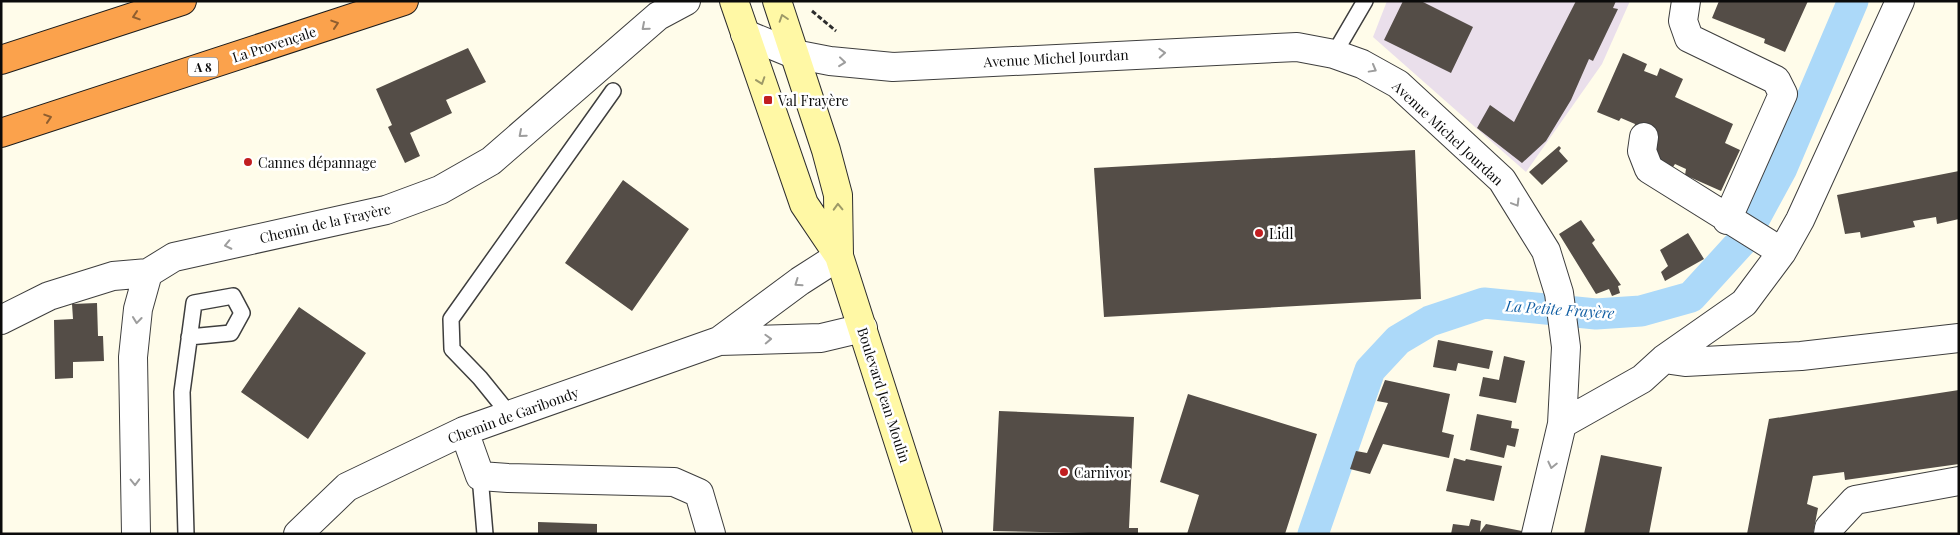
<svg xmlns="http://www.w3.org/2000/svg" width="1960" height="535" font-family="'Playfair Display',serif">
	<rect width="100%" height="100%" fill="#fffcea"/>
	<path fill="#eadfeb" d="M 1387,1 L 1630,1 L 1602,64 L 1526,172 L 1373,37 Z"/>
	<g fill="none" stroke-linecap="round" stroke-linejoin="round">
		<path stroke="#acd9f9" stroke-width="31" d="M 1313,534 L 1370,370 L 1398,340 L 1430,321 L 1484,303 L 1596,314 L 1641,311 L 1691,297 L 1743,240 L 1782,168 L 1853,1"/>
	</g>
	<path fill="#544d47" d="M 1403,1 L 1421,1 L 1473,27 L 1451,73 L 1384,40 Z
		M 1576,1 L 1616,1 L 1613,8 L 1618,9 L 1593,61 L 1589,59 L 1571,100 L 1546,141 L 1522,163 L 1477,128 L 1490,105 L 1514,122 Z
		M 1719,1 L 1808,1 L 1785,52 L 1764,43 L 1765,39 L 1712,18 Z
		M 468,48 L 486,82 L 446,100 L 452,113 L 410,133 L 420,156 L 405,163 L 388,127 L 392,125 L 376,89 Z
		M 1623,53 L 1647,64 L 1644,71 L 1657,76 L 1660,68 L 1683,79 L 1675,97 L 1733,124 L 1725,143 L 1740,150 L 1721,191 L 1685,175 L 1686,169 L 1675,164 L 1673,167 L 1649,156 L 1657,138 L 1634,128 L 1635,124 L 1621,118 L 1619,121 L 1597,112 Z
		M 1559,146 L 1561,148 L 1559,151 L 1568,161 L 1542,185 L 1529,172 Z
		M 1415,150 L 1421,299 L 1104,317 L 1094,168 Z
		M 1959,171 L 1959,219 L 1937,224 L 1936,217 L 1913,221 L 1915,227 L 1861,238 L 1860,232 L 1845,234 L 1837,195 Z
		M 623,180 L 689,229 L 632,311 L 565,263 Z
		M 1581,220 L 1595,240 L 1592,243 L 1621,285 L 1618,286 L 1620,293 L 1612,296 L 1609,289 L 1596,294 L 1559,234 Z
		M 1688,233 L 1704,259 L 1665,281 L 1661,272 L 1668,266 L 1660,250 Z
		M 97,303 L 98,336 L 103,336 L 104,361 L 73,362 L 73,378 L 55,379 L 54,320 L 73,319 L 72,304 Z
		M 299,307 L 366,353 L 308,439 L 241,392 Z
		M 1438,340 L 1493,351 L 1489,369 L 1458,363 L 1456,371 L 1433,367 Z
		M 1504,356 L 1525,361 L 1516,403 L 1479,396 L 1483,377 L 1499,380 Z
		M 1385,380 L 1450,394 L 1442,432 L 1454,435 L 1449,458 L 1383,444 L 1370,474 L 1350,469 L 1356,451 L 1367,453 L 1388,403 L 1377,401 Z
		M 1959,390 L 1959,464 L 1845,480 L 1844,472 L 1813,476 L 1807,504 L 1818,508 L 1813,534 L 1747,534 L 1769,419 Z
		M 1188,394 L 1317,434 L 1285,534 L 1187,534 L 1199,495 L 1160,482 Z
		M 999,411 L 1134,417 L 1129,528 L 1138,528 L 1138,534 L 993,531 Z
		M 1477,414 L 1512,421 L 1511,428 L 1519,429 L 1515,447 L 1507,445 L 1504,458 L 1470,450 Z
		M 1601,455 L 1662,467 L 1649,534 L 1584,534 Z
		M 1454,458 L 1465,461 L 1466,459 L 1502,466 L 1494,501 L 1446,491 Z
		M 1471,519 L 1481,521 L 1480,532 L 1486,524 L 1522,531 L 1521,534 L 1451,534 L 1453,524 L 1469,526 Z
		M 538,522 L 597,524 L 597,534 L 538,534 Z"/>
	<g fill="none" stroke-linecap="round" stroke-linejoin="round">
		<g stroke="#3e3e3e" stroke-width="18">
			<path id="service" d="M 1334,54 L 1365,1
				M 510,415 L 480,378 L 452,349 L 451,319 L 613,91
				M 480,476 L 485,534
				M 186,534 L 182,392 L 194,303 L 233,296 L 242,313 L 231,333 L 189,337"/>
		</g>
		<g stroke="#3e3e3e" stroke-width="30">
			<path id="minor" d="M 1686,1 L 1683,21 L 1689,38 L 1776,80 L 1783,94 L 1727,220
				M 745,34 L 794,54 L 830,61 L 893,67 L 1297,47 L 1334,54 L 1362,64 L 1398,84 L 1502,180 L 1546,251 L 1559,293 L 1566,347 L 1562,424 L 1536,534
				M 1644,137 L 1642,151 L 1649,169 L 1782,252
				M 1,320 L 49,296 L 113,276 L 148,273 L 174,257 L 386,210 L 440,190 L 491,161 L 658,16 L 686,1
				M 719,341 L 821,338 L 863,328
				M 1664,359 L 1685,362 L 1801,356 L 1959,338
				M 1562,424 L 1642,379 L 1664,359 L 1744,303 L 1782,252 L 1800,220 L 1900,1
				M 464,431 L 480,476 L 508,478 L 674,482 L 699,493 L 711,534
				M 136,534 L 133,357 L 138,309 L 148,273
				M 298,534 L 347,487 L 464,431 L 719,341 L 800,281 L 839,256
				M 1828,534 L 1829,528 L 1855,500 L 1959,481"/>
		</g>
		<g stroke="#2d2d2d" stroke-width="30">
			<path id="secondary" d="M 734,1 L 804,204 L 839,256 L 928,534
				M 777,1 L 826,150 L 838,195 L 839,256"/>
		</g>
		<g stroke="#1c1c1c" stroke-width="30">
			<path id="motorway" d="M 1,60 L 182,1
				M 1,133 L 404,1"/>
		</g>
		<path stroke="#2d2d2d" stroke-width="3" stroke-dasharray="5 2.5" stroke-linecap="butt" d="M 812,11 L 836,31"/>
		<use href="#service" stroke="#fff" stroke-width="15"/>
		<use href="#minor" stroke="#fff" stroke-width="28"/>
		<use href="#secondary" stroke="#fff8a5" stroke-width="28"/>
		<use href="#motorway" stroke="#fba24c" stroke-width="28"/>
	</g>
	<defs><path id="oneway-chevron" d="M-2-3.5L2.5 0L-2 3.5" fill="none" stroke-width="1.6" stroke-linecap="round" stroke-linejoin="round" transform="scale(1.25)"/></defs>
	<g stroke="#8f5e2f">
		<use href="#oneway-chevron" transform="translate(136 16) rotate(162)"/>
		<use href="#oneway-chevron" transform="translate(335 24) rotate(-18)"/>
		<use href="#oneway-chevron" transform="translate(48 118) rotate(-18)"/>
	</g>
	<g stroke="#9d9967">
		<use href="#oneway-chevron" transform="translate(783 18) rotate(-108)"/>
		<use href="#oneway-chevron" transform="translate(761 81) rotate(71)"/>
		<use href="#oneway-chevron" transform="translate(838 207) rotate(-92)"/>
	</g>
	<g stroke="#9d9d9d">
		<use href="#oneway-chevron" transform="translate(645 27) rotate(139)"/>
		<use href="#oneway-chevron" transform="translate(1162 53) rotate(-3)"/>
		<use href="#oneway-chevron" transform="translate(842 62) rotate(6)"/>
		<use href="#oneway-chevron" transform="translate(1373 69) rotate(29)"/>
		<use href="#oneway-chevron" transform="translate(522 134) rotate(139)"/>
		<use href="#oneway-chevron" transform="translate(1516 203) rotate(59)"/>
		<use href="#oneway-chevron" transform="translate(228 245) rotate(168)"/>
		<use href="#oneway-chevron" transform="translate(798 283) rotate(145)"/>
		<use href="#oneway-chevron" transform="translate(137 320) rotate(96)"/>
		<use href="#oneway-chevron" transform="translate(768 339) rotate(-2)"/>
		<use href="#oneway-chevron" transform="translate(1552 465) rotate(103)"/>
		<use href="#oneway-chevron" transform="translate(135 482) rotate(89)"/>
	</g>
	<g fill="#c11e20" stroke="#fff" stroke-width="2">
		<rect x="763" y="95" width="10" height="10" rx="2.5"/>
		<circle cx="248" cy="162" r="5"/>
		<circle cx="1259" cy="233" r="5"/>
		<circle cx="1064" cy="472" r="5"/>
	</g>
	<g text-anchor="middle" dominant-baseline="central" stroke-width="5" stroke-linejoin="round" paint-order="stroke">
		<rect fill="#fff" stroke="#545454" stroke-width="1" x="188" y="57.5" width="30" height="19" rx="4"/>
		<g font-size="12" font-weight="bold" fill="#0b0b0b">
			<text x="203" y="67">A 8</text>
		</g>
		<g font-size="14" fill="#0b0b0b" stroke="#fff">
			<text transform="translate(274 44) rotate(-18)">La Provençale</text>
			<text transform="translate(1056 58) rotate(-3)">Avenue Michel Jourdan</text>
			<text transform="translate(1448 133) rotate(43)">Avenue Michel Jourdan</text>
			<text transform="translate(325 223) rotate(-13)">Chemin de la Frayère</text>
			<text transform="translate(884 395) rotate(72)">Boulevard Jean Moulin</text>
			<text transform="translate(513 415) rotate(-20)">Chemin de Garibondy</text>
		</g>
		<g font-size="14" fill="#0b0b0b" stroke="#fff" text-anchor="start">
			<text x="778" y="100">Val Frayère</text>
			<text x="258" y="162">Cannes dépannage</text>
			<text x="1269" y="233">Lidl</text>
			<text x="1074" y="472">Carnivor</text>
		</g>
		<g font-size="15" font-style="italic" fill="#105da2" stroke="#fff">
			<text transform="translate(1560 309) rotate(4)">La Petite Frayère</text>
		</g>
	</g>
	<rect width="1960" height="535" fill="none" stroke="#0b0b0b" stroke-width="5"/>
</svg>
